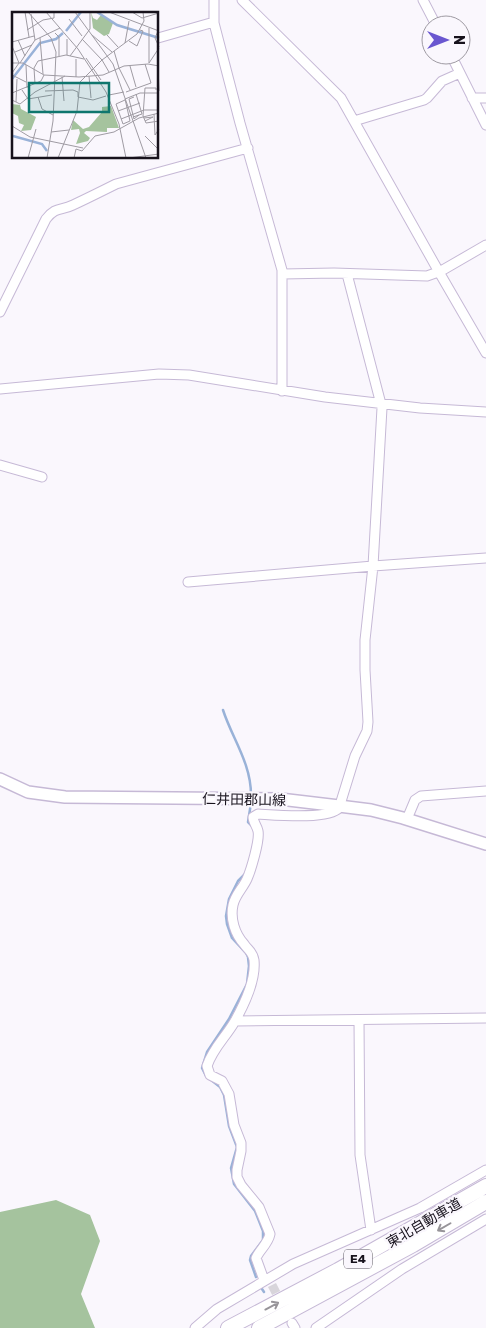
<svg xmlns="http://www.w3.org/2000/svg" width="486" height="1328" font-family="Rubik,'Noto Sans JP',sans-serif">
	<rect width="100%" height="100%" fill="#faf7fd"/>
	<path fill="#a5c39e" d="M 56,1200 L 90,1215 L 100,1241 L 81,1294 L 95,1328 L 0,1328 L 0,1212 Z"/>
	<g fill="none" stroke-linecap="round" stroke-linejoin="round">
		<path stroke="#99b2d8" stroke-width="2.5" d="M 223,710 C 232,738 251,763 251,795
			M 251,803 L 248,822 L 252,826
			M 245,874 L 238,881 L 229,899 L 226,916 L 227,924 L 232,938 L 246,953 L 248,957 L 249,966 L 247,984 L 229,1019 L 207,1052 L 202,1068 L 206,1076 L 220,1087 L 224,1095 L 229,1126 L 237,1147 L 231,1168 L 234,1184 L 255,1211 L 263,1231 L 263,1240 L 251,1256 L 250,1260 L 256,1277
			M 260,1286 L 264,1292"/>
		<path stroke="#d8d5db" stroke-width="9" stroke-dasharray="9 4.5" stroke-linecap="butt" d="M 272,1285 L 289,1318"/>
		<g stroke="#c6b9d6" stroke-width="11">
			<path id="minor" d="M 214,0 L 214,23 L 240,123 L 282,270 L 282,391
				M 242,0 L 341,98 L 439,272 L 486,353
				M 423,0 L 436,25
				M 158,38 L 214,22
				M 451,55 L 486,125
				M 472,98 L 486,98
				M 354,121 L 424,100 L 427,98 L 442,81 L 460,73
				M 283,274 L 334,273 L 427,276 L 441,271 L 486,245
				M 0,312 L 46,219 C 56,206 61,211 73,205 C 88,198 102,191 116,184 L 248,148
				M 0,389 L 159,374 L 189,375 L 325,397 L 420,408 L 486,412
				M 0,465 L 42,477
				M 188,582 L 373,566 L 486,558
				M 407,819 L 415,800 L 421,796 L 486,791
				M 359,1020 L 360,1155 L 371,1230
				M 235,1021 L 486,1018
				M 264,1280 L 256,1258 C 260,1249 268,1244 270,1234 L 259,1207 L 241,1185 L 237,1177 L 237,1170 L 241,1151 L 241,1143 L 234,1125 L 229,1094 L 222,1081 L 210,1075 L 207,1066 C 213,1048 226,1037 235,1021 C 244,1005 256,979 254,960 C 253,952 248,950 244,944 C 235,934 230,919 233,905 C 235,895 243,888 247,879 C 251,870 260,840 258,831 C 257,826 253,822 253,817 L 258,814 C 276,815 328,820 339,808 L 355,756 L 367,731 L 368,722 L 365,670 L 365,640 L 373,566 L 382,408 L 347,274
				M 292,1323 L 295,1328
				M 195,1328 L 217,1309 L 293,1264 L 420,1208 L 486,1170
				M 316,1328 L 402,1269 L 486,1219"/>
		</g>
		<g stroke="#c6b9d6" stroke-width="14">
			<path id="major" d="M 0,779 L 28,792 L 65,797 L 280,799 L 339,806 L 371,810 L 403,818 L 486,844"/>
		</g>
		<g stroke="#c6b9d6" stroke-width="16">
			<path id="highway" d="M 228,1328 L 338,1270 L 486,1186
				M 259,1328 L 413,1245 L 486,1202"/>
		</g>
		<use href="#minor" stroke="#fff" stroke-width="9"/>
		<use href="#major" stroke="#fff" stroke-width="11"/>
		<use href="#highway" stroke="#fff" stroke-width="14"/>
	</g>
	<defs><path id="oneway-shaft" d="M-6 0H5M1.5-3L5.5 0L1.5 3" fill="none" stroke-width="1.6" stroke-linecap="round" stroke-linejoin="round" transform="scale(1.25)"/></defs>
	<g stroke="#979499">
		<use href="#oneway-shaft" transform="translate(444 1227) rotate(150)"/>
		<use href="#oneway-shaft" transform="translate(272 1306) rotate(-28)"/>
	</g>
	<g text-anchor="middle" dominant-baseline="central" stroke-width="4.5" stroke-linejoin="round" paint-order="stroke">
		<rect fill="#faf7fd" stroke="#5b5760" stroke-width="1" x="344" y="1249.5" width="28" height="19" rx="4"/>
		<g font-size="12" font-weight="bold" fill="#17121c">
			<text x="358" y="1259">E4</text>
		</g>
		<g font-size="14" fill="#17121c" stroke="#faf7fd">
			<text transform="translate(244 800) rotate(1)">仁井田郡山線</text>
			<text transform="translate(424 1223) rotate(-30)">東北自動車道</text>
		</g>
	</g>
	<g transform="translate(12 12)">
		<rect width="146" height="146" fill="#faf7fd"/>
		<path d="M 79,0 L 81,6 L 85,8 L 89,3 L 101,11 L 97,22 L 92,24 L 81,16 ZM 0,92 L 8,93 L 9,97 L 24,105 L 19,118 L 9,119 L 12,113 L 7,111 L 6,104 L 0,101 ZM 99,94 L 107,116 L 95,116 L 95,120 L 74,119 L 72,121 L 78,126 L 76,129 L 64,132 L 68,121 L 67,117 L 59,118 L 61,108 L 71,117 L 77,115 L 90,100 L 90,95 Z" fill="#a5c39e"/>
		<path fill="none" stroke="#99b2d8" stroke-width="2.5" d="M 85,0 L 105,13 L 147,26M 54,19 L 69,0M 0,67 L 28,31 L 44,27 L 51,21M 1,124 L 30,132 L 35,139"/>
		<path fill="none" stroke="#9f9ba3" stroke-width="1" d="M 13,0 L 17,25M 16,0 L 39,26 L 44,40 L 41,109 L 35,146M 34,0 L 66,37 L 94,80 L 107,112 L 114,146M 63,0 L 101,52 L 134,146M 97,0 L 147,19M 120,0 L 130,6 L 147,1M 19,2 L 23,28M 57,7 L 70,24M 15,18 L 31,8 L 42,6 L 42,0M 146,19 L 143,26 L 147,35M 43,21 L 47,25 L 47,44M 80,23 L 100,40M 95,23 L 106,35M 28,26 L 31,62M 70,27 L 90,48 L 97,60M 6,28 L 13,44M 117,29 L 125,34 L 131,19 L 128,18M 0,30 L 22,24M 113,31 L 117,9M 0,34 L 7,51 L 0,61M 102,39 L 107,56M 3,40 L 20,33M 55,43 L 55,27M 58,44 L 78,17 L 78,0M 74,46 L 89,68M 0,51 L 11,51 L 32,63 L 67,65 L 91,63 L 112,54 L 136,52 L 147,54M 8,51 L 23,28 L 48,16M 137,51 L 137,16M 137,51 L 147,36M 14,53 L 15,76M 118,54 L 124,75M 146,54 L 147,79M 107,56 L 118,78M 0,63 L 14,70M 77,64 L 79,86M 50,65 L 52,89M 64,65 L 64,47M 23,72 L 22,56 L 26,49 L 54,43 L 72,47M 10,78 L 16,87 L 40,83M 144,78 L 144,76 L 133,76 L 131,104 L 134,111 L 147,109M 33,79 L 61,78 L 66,80 L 66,85 L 81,88 L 94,84M 114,80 L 139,71 L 133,52M 0,81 L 29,69 L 32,63M 97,83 L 112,80M 26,85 L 30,97 L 41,103M 122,85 L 117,87 L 122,107 L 127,103M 0,88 L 8,92 L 23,80 L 53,64M 113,88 L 104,92 L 111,112 L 118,109 L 113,87 L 128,81 L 147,81M 4,90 L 5,67M 106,99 L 128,91M 142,102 L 143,123 L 147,117M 121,105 L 130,102 L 124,82M 132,106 L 141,105 L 133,109M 109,107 L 132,98 L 147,98M 0,114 L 18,125 L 71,136M 39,120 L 57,118M 133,124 L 147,138M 16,146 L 24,117M 46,146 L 65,99 L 68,70 L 90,48 L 125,22 L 132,9 L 131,0M 62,146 L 64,137 L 70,139 L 83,124 L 102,120 L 127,106 L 147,101M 117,146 L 147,142"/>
		<path fill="#0f766e" fill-opacity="0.15" stroke="#0f766e" stroke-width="2.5" d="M 17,71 L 97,71 L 97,100 L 17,100 Z"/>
		<rect width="146" height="146" fill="none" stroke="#17121c" stroke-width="2.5"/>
	</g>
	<g transform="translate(446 40) rotate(90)"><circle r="24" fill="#faf7fd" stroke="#9f9ba3"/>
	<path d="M0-4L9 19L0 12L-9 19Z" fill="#6a57d0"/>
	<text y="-8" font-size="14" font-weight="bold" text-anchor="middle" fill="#17121c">N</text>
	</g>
</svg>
